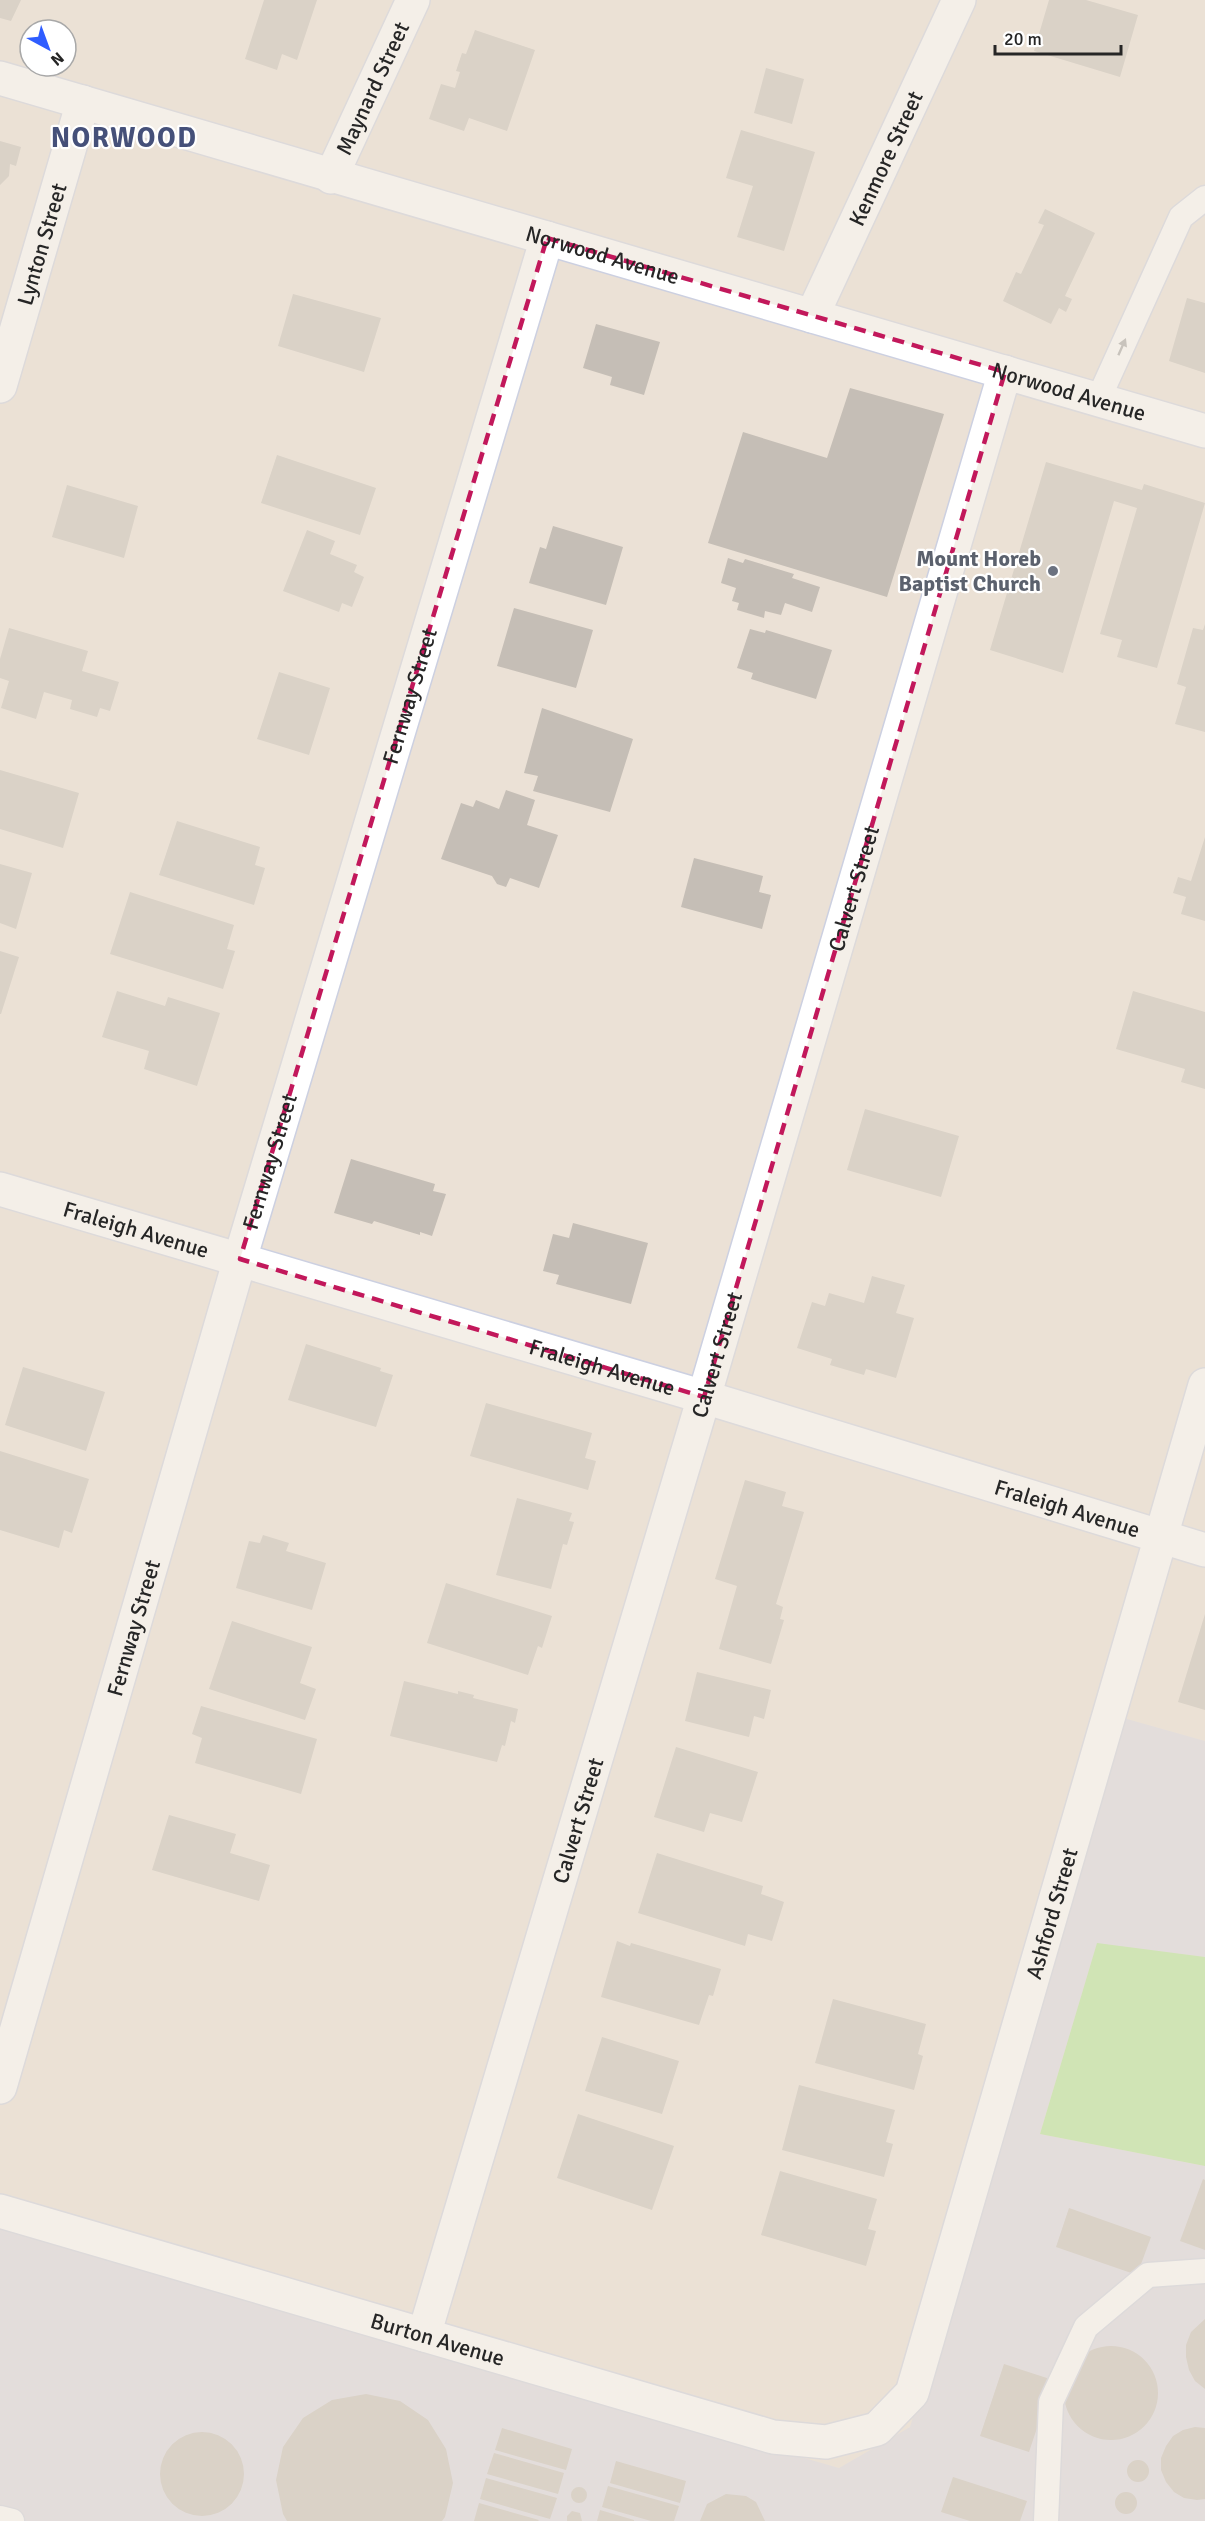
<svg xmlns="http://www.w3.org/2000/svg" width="1205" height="2521" font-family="Signika,sans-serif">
	<rect width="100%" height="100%" fill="#ebe1d6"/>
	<path fill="#dad8e2" d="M 1120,1717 L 1205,1741 L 1205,1957 L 1097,1944 L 1040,2134 L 1205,2166 L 1205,2521 L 0,2521 L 0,2226 L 839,2468 L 910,2427 Z"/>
	<path fill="#afe68e" d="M 1097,1943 L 1205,1957 L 1205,2166 L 1040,2134 Z"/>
	<path fill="#c5beb6" d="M 0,0 L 21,0 L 11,21 L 0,18 Z
		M 264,0 L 317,0 L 297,60 L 282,54 L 277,70 L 245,59 Z
		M 1049,0 L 1086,0 L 1138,15 L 1120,77 L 1034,51 Z
		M 475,30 L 535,50 L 507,131 L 469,118 L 464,131 L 429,119 L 441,84 L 455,88 L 460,72 L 456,71 L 462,53 L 466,54 Z
		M 766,68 L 804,79 L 792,124 L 754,113 Z
		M 741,130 L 815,152 L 784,251 L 737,237 L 753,186 L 726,178 Z
		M 0,141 L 21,147 L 16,166 L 10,164 L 9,176 L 0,185 Z
		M 1045,209 L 1095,233 L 1065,296 L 1072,299 L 1066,312 L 1059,308 L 1051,324 L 1003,301 L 1016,272 L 1021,274 L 1044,225 L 1038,223 Z
		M 293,294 L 381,318 L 364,372 L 278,346 Z
		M 1187,298 L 1205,303 L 1205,373 L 1169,361 Z
		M 596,324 L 660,342 L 644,395 L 610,385 L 612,377 L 583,368 Z
		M 850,388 L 944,414 L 887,597 L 708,543 L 743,432 L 827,458 Z
		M 277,455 L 376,488 L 360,535 L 261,503 Z
		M 1046,462 L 1142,490 L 1144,484 L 1205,503 L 1157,668 L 1117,657 L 1122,640 L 1100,634 L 1137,508 L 1114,501 L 1063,673 L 990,650 Z
		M 67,485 L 138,506 L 124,558 L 52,537 Z
		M 553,526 L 623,547 L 606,605 L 529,583 L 540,547 L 546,549 Z
		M 307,530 L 335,541 L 330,554 L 357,565 L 354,572 L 364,577 L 352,607 L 342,603 L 339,612 L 283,591 Z
		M 728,558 L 743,563 L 745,559 L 794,574 L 792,578 L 820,587 L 812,612 L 785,603 L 781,615 L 765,611 L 764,618 L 737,610 L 739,603 L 732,601 L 736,588 L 721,583 Z
		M 514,608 L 593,630 L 576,688 L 497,666 Z
		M 1205,624 L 1205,732 L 1175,724 L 1186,687 L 1177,684 L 1193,628 L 1203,630 Z
		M 9,628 L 88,651 L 82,671 L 119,682 L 110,711 L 100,708 L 97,717 L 70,709 L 72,700 L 44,692 L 36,719 L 1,708 L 9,681 L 0,678 L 0,659 Z
		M 750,629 L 765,633 L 766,630 L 832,650 L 816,699 L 751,679 L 753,673 L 737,668 Z
		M 279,672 L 330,688 L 309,755 L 257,739 Z
		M 542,708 L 633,739 L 610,812 L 533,791 L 538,776 L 524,773 Z
		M 0,770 L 79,793 L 63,848 L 0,829 Z
		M 506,790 L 535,800 L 527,825 L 558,835 L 539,888 L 510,878 L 506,887 L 497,884 L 492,876 L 441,859 L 461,803 L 473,807 L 476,800 L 499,809 Z
		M 177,821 L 260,847 L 255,865 L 265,868 L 254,905 L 159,875 Z
		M 1205,837 L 1205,921 L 1181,914 L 1186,897 L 1173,893 L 1178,877 L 1191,881 Z
		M 694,858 L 763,876 L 759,892 L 771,895 L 762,929 L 681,907 Z
		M 0,864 L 32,873 L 16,929 L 0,923 Z
		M 130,892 L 234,925 L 227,949 L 235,951 L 223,989 L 110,954 Z
		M 0,951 L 19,957 L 1,1014 L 0,1014 Z
		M 117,991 L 165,1006 L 168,997 L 220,1013 L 197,1086 L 144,1069 L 149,1051 L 102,1037 Z
		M 1133,991 L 1205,1012 L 1205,1089 L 1181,1082 L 1185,1069 L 1116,1049 Z
		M 865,1109 L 959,1136 L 941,1197 L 847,1170 Z
		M 351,1159 L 435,1184 L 433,1191 L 446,1194 L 432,1236 L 420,1232 L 420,1235 L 374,1221 L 372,1224 L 334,1213 Z
		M 573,1223 L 648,1243 L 631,1304 L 556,1284 L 559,1275 L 543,1271 L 553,1234 L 569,1238 Z
		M 872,1276 L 905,1285 L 896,1313 L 914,1318 L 896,1378 L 866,1369 L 864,1375 L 830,1365 L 832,1359 L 797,1348 L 812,1302 L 825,1306 L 829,1293 L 864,1303 Z
		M 306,1344 L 381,1368 L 380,1371 L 393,1375 L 376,1427 L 288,1400 Z
		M 23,1367 L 105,1392 L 86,1451 L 5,1425 Z
		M 486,1403 L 592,1433 L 585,1458 L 596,1461 L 588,1490 L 470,1456 Z
		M 0,1451 L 89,1479 L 72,1533 L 64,1530 L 59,1548 L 0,1530 Z
		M 745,1480 L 786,1492 L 782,1506 L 804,1512 L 776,1604 L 783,1607 L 780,1619 L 784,1620 L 771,1664 L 719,1649 L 737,1586 L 715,1579 Z
		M 517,1498 L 572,1513 L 569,1521 L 574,1522 L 567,1545 L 563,1544 L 551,1589 L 496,1575 Z
		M 263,1535 L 289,1543 L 286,1551 L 326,1563 L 312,1610 L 236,1588 L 249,1541 L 260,1543 Z
		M 446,1583 L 552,1616 L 542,1648 L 538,1646 L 528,1675 L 427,1643 Z
		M 1205,1614 L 1205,1710 L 1178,1702 Z
		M 232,1621 L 312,1647 L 300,1683 L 316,1689 L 305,1720 L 209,1689 Z
		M 697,1672 L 771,1690 L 764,1719 L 754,1716 L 749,1737 L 685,1721 Z
		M 404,1681 L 458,1694 L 458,1691 L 474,1695 L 473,1698 L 518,1709 L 515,1723 L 511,1721 L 505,1746 L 502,1745 L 497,1762 L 390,1736 Z
		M 201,1706 L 317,1739 L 301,1794 L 195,1763 L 202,1738 L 192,1734 Z
		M 676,1747 L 758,1772 L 742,1822 L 710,1813 L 704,1832 L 654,1817 Z
		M 169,1815 L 236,1834 L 230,1853 L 270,1865 L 259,1901 L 152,1870 Z
		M 657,1853 L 763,1886 L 761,1894 L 784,1902 L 772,1941 L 748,1934 L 745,1946 L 638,1913 Z
		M 617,1941 L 630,1946 L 631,1943 L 721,1969 L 713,1996 L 709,1995 L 699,2025 L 601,1997 Z
		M 833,1999 L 926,2024 L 918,2054 L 923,2056 L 914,2090 L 815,2063 Z
		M 602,2037 L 679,2061 L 662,2114 L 585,2091 Z
		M 799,2085 L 895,2110 L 886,2142 L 893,2144 L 884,2177 L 782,2150 Z
		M 578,2114 L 674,2146 L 652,2210 L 557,2178 Z
		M 780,2171 L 877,2199 L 868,2229 L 876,2231 L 866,2266 L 761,2235 Z
		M 1203,2179 L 1205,2180 L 1205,2250 L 1180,2241 Z
		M 1069,2208 L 1151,2237 L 1137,2275 L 1056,2247 Z
		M 1205,2319 L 1205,2389 L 1195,2381 L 1189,2370 L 1186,2357 L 1186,2345 L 1191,2332 Z
		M1064 2393a47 47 0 1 1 94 0a47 47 0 1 1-94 0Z
		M 1004,2364 L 1053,2380 L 1029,2452 L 980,2436 Z
		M 366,2394 L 400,2401 L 428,2420 L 446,2449 L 453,2483 L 445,2517 L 442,2521 L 287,2521 L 283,2514 L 276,2480 L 283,2447 L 303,2418 L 332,2400 Z
		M 1195,2427 L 1205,2428 L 1205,2499 L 1197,2500 L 1184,2498 L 1174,2492 L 1166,2482 L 1161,2470 L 1161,2458 L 1166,2446 L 1173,2436 L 1183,2430 Z
		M 502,2428 L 572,2449 L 566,2470 L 495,2450 Z
		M160 2474a42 42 0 1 1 84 0a42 42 0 1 1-84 0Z
		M 494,2453 L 564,2473 L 558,2494 L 487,2474 Z
		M1127 2471a11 11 0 1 1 22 0a11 11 0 1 1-22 0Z
		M 616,2461 L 686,2481 L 680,2503 L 610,2483 Z
		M 953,2477 L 1027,2501 L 1020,2521 L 970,2521 L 941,2512 Z
		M 486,2478 L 557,2498 L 550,2519 L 480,2499 Z
		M 608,2486 L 679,2506 L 674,2521 L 651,2521 L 602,2507 Z
		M571 2495a8 8 0 1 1 16 0a8 8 0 1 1-16 0Z
		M1115 2503a11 11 0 1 1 22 0a11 11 0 1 1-22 0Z
		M 726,2494 L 746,2496 L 756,2502 L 765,2521 L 700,2521 L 707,2504 Z
		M 479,2503 L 539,2520 L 538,2521 L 474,2521 Z
		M 600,2510 L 634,2520 L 634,2521 L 597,2521 Z
		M 572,2511 L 580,2513 L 582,2521 L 567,2521 L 567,2516 Z"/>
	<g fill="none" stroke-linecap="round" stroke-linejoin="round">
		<g stroke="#ccd0e1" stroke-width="27">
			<path id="service" d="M 1098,400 L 1181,217 L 1205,198
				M 0,2518 L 12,2521
				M 1046,2521 L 1051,2402 L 1086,2327 L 1148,2275 L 1205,2271"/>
		</g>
		<g stroke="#ccd0e1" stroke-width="36">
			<g id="minor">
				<path id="s1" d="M 331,177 L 413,0"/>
				<path id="s2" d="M 812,316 L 959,0"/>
				<path id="s3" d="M 0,386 L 83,102"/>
				<path id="s4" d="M 0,1189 L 704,1397 L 1205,1550"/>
				<path id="s5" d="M 0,2087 L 240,1259 L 547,238"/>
				<path id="s6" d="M 0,2211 L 773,2437 L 826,2442 L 877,2429 L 912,2393 L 1205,1385"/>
				<path id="s7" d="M 424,2335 L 704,1397 L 1005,372"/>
			</g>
		</g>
		<g stroke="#ccd0e1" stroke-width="36">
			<g id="secondary">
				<path id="s8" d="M 0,78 L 1205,431"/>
			</g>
		</g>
		<use href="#service" stroke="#fff" stroke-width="24"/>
		<use href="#minor" stroke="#fff" stroke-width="33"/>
		<use href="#secondary" stroke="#fff" stroke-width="33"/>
	</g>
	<defs><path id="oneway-solid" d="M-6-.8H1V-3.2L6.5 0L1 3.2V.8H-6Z" transform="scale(1.5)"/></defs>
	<use fill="#9d9d9d" href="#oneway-solid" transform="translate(1122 347) rotate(-66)"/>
	<path d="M0 0H1205V2521H0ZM 547,238 L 1005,372 L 704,1397 L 240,1259 Z" fill="#ebe1d6" fill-opacity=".55" fill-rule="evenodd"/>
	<path fill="none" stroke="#c2185b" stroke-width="4.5" stroke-dasharray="12 8" stroke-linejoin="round" d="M 547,238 L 1005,372 L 704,1397 L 240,1259 Z"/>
	<circle fill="#6b7280" stroke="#fff" stroke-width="2" cx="1053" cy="571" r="6"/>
	<g text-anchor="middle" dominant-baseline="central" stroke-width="4.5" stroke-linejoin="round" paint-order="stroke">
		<g font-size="22" fill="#262626" stroke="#fff">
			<text stroke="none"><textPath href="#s1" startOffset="98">Maynard Street</textPath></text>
			<text stroke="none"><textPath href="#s2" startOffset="174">Kenmore Street</textPath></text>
			<text stroke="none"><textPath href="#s3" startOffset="148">Lynton Street</textPath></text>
			<text stroke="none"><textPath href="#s8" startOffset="628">Norwood Avenue</textPath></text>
			<text stroke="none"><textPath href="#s8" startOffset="1114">Norwood Avenue</textPath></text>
			<text stroke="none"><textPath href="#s5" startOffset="1450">Fernway Street</textPath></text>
			<text stroke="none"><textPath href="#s7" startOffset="1509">Calvert Street</textPath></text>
			<text stroke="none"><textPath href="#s5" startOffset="964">Fernway Street</textPath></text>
			<text stroke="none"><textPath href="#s4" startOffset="142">Fraleigh Avenue</textPath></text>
			<text stroke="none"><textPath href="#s7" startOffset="1023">Calvert Street</textPath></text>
			<text stroke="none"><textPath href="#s4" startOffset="628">Fraleigh Avenue</textPath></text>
			<text stroke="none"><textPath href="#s4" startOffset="1114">Fraleigh Avenue</textPath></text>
			<text stroke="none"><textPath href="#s5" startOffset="478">Fernway Street</textPath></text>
			<text stroke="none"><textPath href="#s7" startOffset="537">Calvert Street</textPath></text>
			<text stroke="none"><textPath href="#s6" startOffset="1461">Ashford Street</textPath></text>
			<text stroke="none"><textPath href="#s6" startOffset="456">Burton Avenue</textPath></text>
		</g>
		<g font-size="22" font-weight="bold" fill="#5b616d" stroke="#fff" text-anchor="end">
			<text x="1041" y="558">Mount Horeb<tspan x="1041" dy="25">Baptist Church</tspan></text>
		</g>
		<g font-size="28" font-weight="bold" letter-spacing="1.5" fill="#455079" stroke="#fff">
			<text x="124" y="138">NORWOOD</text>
		</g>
	</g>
	<g transform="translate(48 48) rotate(139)"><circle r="28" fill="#ffffff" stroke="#a8a8a8" stroke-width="1.5"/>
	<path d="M0-4.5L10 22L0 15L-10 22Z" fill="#2f5dff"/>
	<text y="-9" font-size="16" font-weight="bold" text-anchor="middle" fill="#262626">N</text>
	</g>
	<path d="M995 45v9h126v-9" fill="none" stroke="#262626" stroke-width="3"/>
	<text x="1004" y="45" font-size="18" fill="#262626" stroke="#ffffff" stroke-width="4.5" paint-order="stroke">20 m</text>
</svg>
